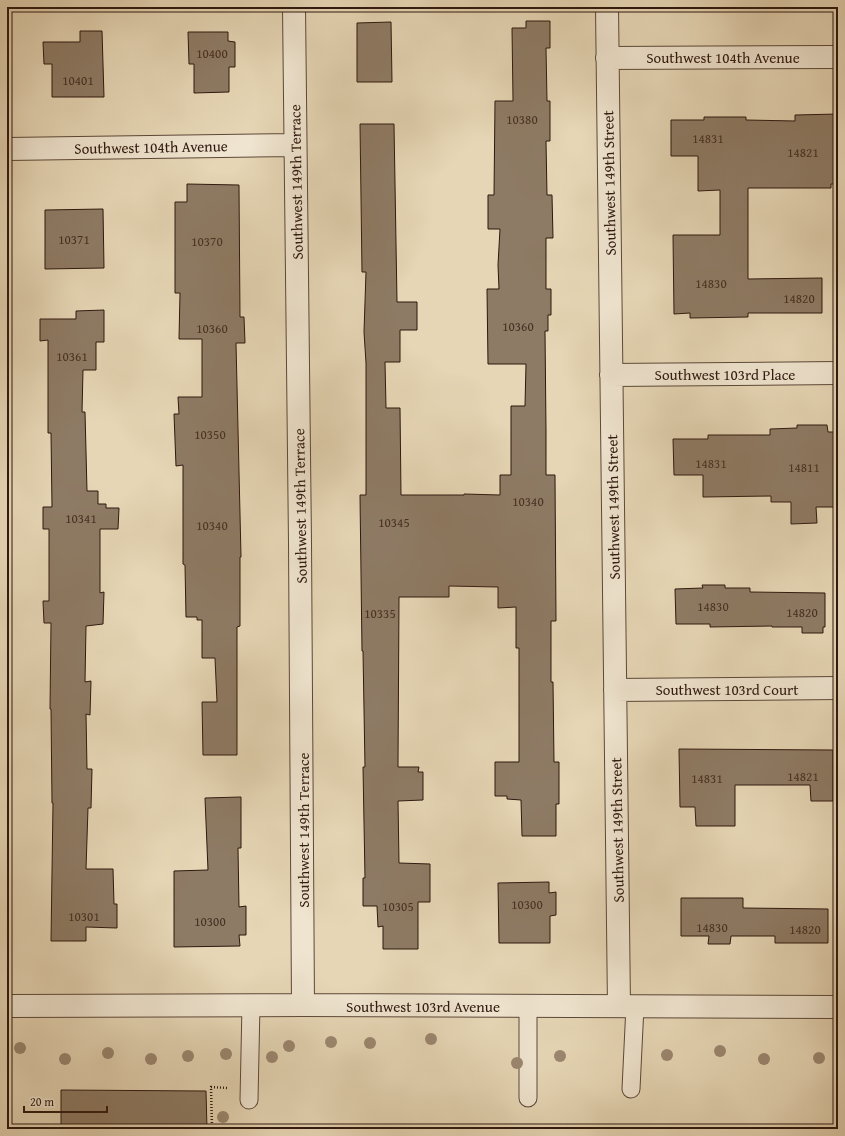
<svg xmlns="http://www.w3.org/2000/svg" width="845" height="1136" font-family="'Gentium Book Plus',serif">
	<rect width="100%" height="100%" fill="#e6d6b5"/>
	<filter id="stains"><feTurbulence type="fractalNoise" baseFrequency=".005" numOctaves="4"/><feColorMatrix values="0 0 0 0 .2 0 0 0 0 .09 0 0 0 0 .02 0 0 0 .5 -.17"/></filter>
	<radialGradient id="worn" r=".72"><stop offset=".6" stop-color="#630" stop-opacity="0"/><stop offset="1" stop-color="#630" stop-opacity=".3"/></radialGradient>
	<path fill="#8e7b65" stroke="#2f180f" d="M 526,21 L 550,21 L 550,48 L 546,48 L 547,101 L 550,101 L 550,141 L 546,141 L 547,195 L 552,195 L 553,238 L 546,238 L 546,289 L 551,289 L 551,315 L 548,315 L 548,331 L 545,331 L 546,431 L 546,475 L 555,475 L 556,621 L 551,621 L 551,682 L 553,682 L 554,762 L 559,762 L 559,804 L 556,804 L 556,836 L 522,836 L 521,800 L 507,799 L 507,796 L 495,796 L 495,762 L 519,762 L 519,648 L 516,648 L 516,607 L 498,608 L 498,587 L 449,586 L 449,597 L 399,597 L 398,767 L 419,767 L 418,772 L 423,772 L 423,800 L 398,801 L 399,863 L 430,864 L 430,902 L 418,902 L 418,949 L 383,949 L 383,926 L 378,927 L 377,906 L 363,906 L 363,878 L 365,878 L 363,767 L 365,767 L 363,651 L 362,651 L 360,495 L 366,495 L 366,363 L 364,332 L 366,272 L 362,272 L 360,124 L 394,124 L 397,302 L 417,302 L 417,330 L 400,330 L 400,362 L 385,362 L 386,408 L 400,408 L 401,495 L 464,495 L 464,494 L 500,495 L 500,475 L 511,475 L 511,406 L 525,406 L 526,364 L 488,364 L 487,289 L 499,289 L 498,265 L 500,229 L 488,229 L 488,195 L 494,195 L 495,101 L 513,101 L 512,28 L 526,28 Z
		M 391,22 L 392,82 L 357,82 L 357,23 Z
		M 80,31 L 102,31 L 104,97 L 52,97 L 52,64 L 44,64 L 43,42 L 80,42 Z
		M 188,32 L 228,32 L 228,41 L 235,42 L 235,67 L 229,67 L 229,92 L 194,93 L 194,64 L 189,64 Z
		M 838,114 L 838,184 L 831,184 L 831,188 L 748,188 L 748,279 L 822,278 L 822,313 L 748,313 L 748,317 L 690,318 L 690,313 L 674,314 L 673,235 L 720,235 L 720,190 L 698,191 L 698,156 L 671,156 L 671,120 L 704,120 L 704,117 L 746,117 L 746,120 L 795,121 L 795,115 Z
		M 187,184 L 239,185 L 240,317 L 244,317 L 245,343 L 236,343 L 241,557 L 240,557 L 240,626 L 237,627 L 237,755 L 203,755 L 202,702 L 217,702 L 215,658 L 202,658 L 202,620 L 197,620 L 197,617 L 186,617 L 185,565 L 183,564 L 183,465 L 176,466 L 174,414 L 179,414 L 178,397 L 202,397 L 202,339 L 179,339 L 180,293 L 175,293 L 175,202 L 187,202 Z
		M 103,209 L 104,268 L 45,269 L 45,210 Z
		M 104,310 L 104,342 L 96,342 L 96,370 L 83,370 L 82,412 L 85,412 L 87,491 L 98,491 L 98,504 L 106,504 L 106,508 L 119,508 L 118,529 L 100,529 L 100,593 L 104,592 L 103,624 L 86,626 L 85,682 L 91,681 L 90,715 L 86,714 L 87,769 L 92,769 L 91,808 L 88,808 L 86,869 L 113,869 L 114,904 L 117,904 L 117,928 L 86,927 L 86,941 L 51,941 L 53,803 L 52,803 L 51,709 L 50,709 L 51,623 L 44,623 L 43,601 L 49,601 L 49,529 L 43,529 L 43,507 L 52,507 L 51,433 L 48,433 L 48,340 L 40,341 L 40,319 L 76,319 L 76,311 Z
		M 797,425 L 827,425 L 828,432 L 838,432 L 838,507 L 816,507 L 817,523 L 791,524 L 791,502 L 771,502 L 771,496 L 703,497 L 703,475 L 674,475 L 673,439 L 708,439 L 708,435 L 770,435 L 770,429 L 797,428 Z
		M 702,585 L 725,585 L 725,588 L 750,588 L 750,592 L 825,593 L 825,627 L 823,627 L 823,633 L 802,633 L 802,627 L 772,627 L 772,626 L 710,627 L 710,624 L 676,624 L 675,589 L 703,588 Z
		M 679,749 L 833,750 L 833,801 L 811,801 L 810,785 L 735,785 L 735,826 L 696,826 L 695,807 L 680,807 Z
		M 241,797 L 241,848 L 238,848 L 239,907 L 246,906 L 246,935 L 239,935 L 240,946 L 174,947 L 174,871 L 208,870 L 205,798 Z
		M 549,882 L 549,893 L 556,892 L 556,915 L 550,916 L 550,943 L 499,943 L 498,883 Z
		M 681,898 L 743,898 L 743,908 L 828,909 L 828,943 L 775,943 L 775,936 L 731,936 L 730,944 L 708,944 L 709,936 L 681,936 Z
		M 61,1090 L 206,1091 L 207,1129 L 61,1129 Z"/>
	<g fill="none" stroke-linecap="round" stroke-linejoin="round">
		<g stroke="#5d4838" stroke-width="19">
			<path id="service" d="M 631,1089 L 635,1006
				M 528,1098 L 528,1006
				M 249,1100 L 251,1005"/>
		</g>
		<g stroke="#5d4838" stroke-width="24">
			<path id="minor" d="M 294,7 L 300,543 L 303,1005
				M 607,7 L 619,1006
				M 607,58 L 838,57
				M 7,149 L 295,145
				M 611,375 L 838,373
				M 615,690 L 838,688
				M 7,1006 L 303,1005 L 838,1007"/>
		</g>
		<path stroke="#2f180f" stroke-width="2.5" stroke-dasharray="1 2" stroke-linecap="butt" d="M 212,1129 L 211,1087 L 227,1088"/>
		<use href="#service" stroke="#efe4cf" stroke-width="17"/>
		<use href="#minor" stroke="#efe4cf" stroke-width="22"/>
	</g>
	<g fill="#9b8770">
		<circle cx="431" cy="1039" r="6"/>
		<circle cx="331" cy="1042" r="6"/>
		<circle cx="370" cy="1043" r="6"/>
		<circle cx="289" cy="1046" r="6"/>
		<circle cx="20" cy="1048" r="6"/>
		<circle cx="720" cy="1051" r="6"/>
		<circle cx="108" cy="1053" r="6"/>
		<circle cx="226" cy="1054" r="6"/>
		<circle cx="667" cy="1055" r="6"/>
		<circle cx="188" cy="1056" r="6"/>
		<circle cx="560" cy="1056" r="6"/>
		<circle cx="272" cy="1057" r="6"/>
		<circle cx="819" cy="1058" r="6"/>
		<circle cx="65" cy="1059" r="6"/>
		<circle cx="151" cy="1059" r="6"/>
		<circle cx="764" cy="1059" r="6"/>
		<circle cx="517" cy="1063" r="6"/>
		<circle cx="223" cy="1117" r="6"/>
	</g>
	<g text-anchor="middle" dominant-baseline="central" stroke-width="3" stroke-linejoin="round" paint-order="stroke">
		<g font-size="13" fill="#473124">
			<text x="212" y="53">10400</text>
			<text x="78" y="80">10401</text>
			<text x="522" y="119">10380</text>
			<text x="708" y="138">14831</text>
			<text x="803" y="152">14821</text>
			<text x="74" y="239">10371</text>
			<text x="207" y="241">10370</text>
			<text x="711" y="283">14830</text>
			<text x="799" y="298">14820</text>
			<text x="518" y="326">10360</text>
			<text x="212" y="328">10360</text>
			<text x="72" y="356">10361</text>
			<text x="210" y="434">10350</text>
			<text x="711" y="463">14831</text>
			<text x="804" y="467">14811</text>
			<text x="528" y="501">10340</text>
			<text x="81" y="518">10341</text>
			<text x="394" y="522">10345</text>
			<text x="212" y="525">10340</text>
			<text x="713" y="606">14830</text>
			<text x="802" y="612">14820</text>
			<text x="380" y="613">10335</text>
			<text x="803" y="776">14821</text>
			<text x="707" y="778">14831</text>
			<text x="527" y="904">10300</text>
			<text x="398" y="906">10305</text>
			<text x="84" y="916">10301</text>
			<text x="210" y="921">10300</text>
			<text x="712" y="927">14830</text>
			<text x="805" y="929">14820</text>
		</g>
		<g font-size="15" fill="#2f180f" stroke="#efe4cf">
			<text x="723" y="57">Southwest 104th Avenue</text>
			<text transform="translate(151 147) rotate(-1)">Southwest 104th Avenue</text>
			<text transform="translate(296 182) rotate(-91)">Southwest 149th Terrace</text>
			<text transform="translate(609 183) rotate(-91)">Southwest 149th Street</text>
			<text x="725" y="374">Southwest 103rd Place</text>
			<text transform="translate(300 506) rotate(-91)">Southwest 149th Terrace</text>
			<text transform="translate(613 507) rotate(-91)">Southwest 149th Street</text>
			<text x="727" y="689">Southwest 103rd Court</text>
			<text transform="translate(303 830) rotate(-90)">Southwest 149th Terrace</text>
			<text transform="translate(617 830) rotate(-91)">Southwest 149th Street</text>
			<text x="423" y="1006">Southwest 103rd Avenue</text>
		</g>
	</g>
	<rect width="845" height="1136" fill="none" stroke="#e6d6b5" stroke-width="24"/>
	<rect x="8" y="8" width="829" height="1120" fill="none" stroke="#2f180f" stroke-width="2"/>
	<rect x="12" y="12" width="821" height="1112" fill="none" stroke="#2f180f"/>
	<path d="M24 1106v6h83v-6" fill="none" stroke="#2f180f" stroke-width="2"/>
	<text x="30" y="1106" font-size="12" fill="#2f180f" stroke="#efe4cf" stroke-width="3" paint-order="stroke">20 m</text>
	<rect width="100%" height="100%" filter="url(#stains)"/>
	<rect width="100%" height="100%" fill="url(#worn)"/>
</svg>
